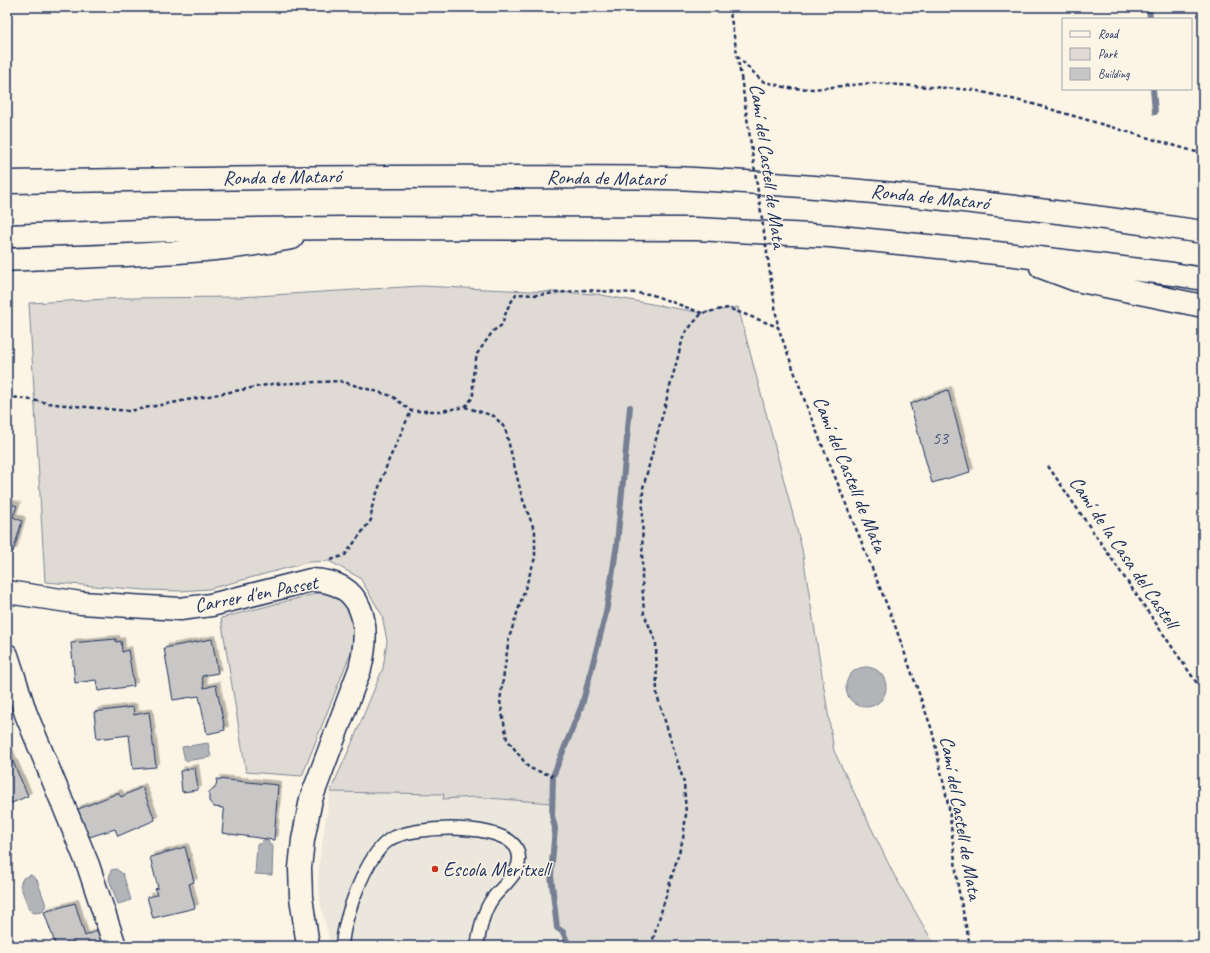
<svg xmlns="http://www.w3.org/2000/svg" width="1210" height="953" font-family="Caveat,sans-serif">
	<defs>
		<filter id="shadow"><feDropShadow dx="3.5" dy="-3.5" stdDeviation="0" flood-color="#0004"/></filter>
	</defs>
	<rect width="100%" height="100%" fill="#fcf5e5"/>
	<filter id="ink" filterUnits="userSpaceOnUse"><feTurbulence type="fractalNoise" baseFrequency=".025" numOctaves="2"/><feDisplacementMap in="SourceGraphic" scale="8" xChannelSelector="R" yChannelSelector="G"/><feConvolveMatrix kernelMatrix="1 2 1 2 8 2 1 2 1" color-interpolation-filters="sRGB"/></filter>
	<g filter="url(#ink)">
		<path fill="#ece7dc" d="M 330,792 L 445,794 L 443,799 L 475,797 L 552,803 L 553,822 L 555,828 L 553,860 L 563,932 L 569,946 L 331,946 L 321,907 L 318,882 L 319,863 Z"/>
		<path fill="#dfdbd4" stroke="#7d8599" d="M 420,286 L 596,294 L 702,313 L 738,307 L 802,549 L 834,751 L 893,873 L 935,946 L 569,946 L 563,932 L 557,928 L 551,875 L 555,828 L 553,822 L 552,803 L 475,797 L 443,799 L 444,794 L 330,792 L 352,743 L 383,668 L 387,641 L 382,615 L 360,578 L 329,561 L 309,562 L 209,589 L 180,591 L 145,590 L 45,582 L 29,303 L 125,298 L 240,297 Z
			M 322,592 C 353,598 356,626 351,652 L 302,776 L 246,772 L 221,618 Z"/>
		<path fill="#b2b4b8" stroke="#767f94" d="M846 687a20 20 0 1 1 40 0a20 20 0 1 1-40 0Z
			M 208,743 L 211,757 L 185,761 L 182,747 Z
			M 266,839 L 269,841 L 269,845 L 273,845 L 272,875 L 255,874 L 257,844 L 261,844 L 262,841 Z
			M 116,869 L 123,874 L 131,900 L 118,904 L 109,879 L 111,870 Z
			M 31,875 L 37,880 L 46,905 L 42,912 L 34,913 L 29,909 L 20,885 L 23,878 Z"/>
		<g fill="none" stroke-linecap="round" stroke-linejoin="round">
			<path stroke="#767f94" stroke-width="6" d="M 1149,7 L 1150,19
				M 1153,89 L 1155,112
				M 569,946 L 563,932 L 557,928 L 551,875 L 555,828 L 552,816 L 553,776 L 582,705 L 606,613 L 617,544 L 630,407"/>
		</g>
		<path fill="#c8c7c6" stroke="#1b2f5e" filter="url(#shadow)" d="M 948,390 L 970,472 L 932,483 L 910,404 Z
			M 7,503 L 17,506 L 13,517 L 22,521 L 13,552 L 7,551 Z
			M 116,639 L 116,642 L 121,641 L 122,652 L 128,650 L 134,686 L 98,691 L 96,680 L 75,683 L 71,643 Z
			M 212,639 L 218,673 L 202,676 L 204,688 L 216,685 L 225,730 L 207,734 L 199,696 L 173,700 L 164,648 Z
			M 133,707 L 134,715 L 149,712 L 156,767 L 133,769 L 129,735 L 97,739 L 94,712 Z
			M 7,748 L 13,762 L 7,764 Z
			M 13,762 L 28,796 L 7,805 L 7,764 Z
			M 195,768 L 198,790 L 182,792 L 180,771 Z
			M 217,779 L 278,785 L 274,840 L 222,833 L 224,813 L 223,808 L 214,807 L 209,801 L 209,792 L 216,786 Z
			M 142,787 L 155,820 L 118,836 L 115,829 L 86,838 L 76,810 L 118,793 L 121,797 Z
			M 185,847 L 194,882 L 189,884 L 195,908 L 153,918 L 147,897 L 157,895 L 155,889 L 158,888 L 150,857 Z
			M 75,903 L 85,936 L 99,930 L 104,946 L 56,946 L 44,912 Z"/>
		<g fill="none" stroke-linecap="round" stroke-linejoin="round">
			<g stroke="#1b2f5e" stroke-width="15">
				<path id="service" d="M 342,946 C 344,918 365,857 389,840 C 411,825 509,821 518,852 C 524,871 503,885 493,898 C 483,911 480,930 477,946"/>
			</g>
			<g stroke="#1b2f5e" stroke-width="25">
				<path id="minor" d="M 7,592 L 81,603 L 180,609 L 211,605 L 311,580 C 365,581 371,625 360,669 L 311,799 L 303,840 L 300,868 L 301,897 L 308,946
					M 7,655 L 26,714 L 88,865 L 115,946"/>
			</g>
			<g stroke="#1b2f5e" stroke-width="25">
				<path id="motorway" d="M 7,182 C 178,179 348,176 519,177 C 577,178 636,176 694,179 C 865,188 1034,207 1203,232
					M 7,236 L 169,230 L 346,228 L 696,229 L 830,236 L 1006,254 L 1173,274 L 1203,279
					M 7,260 C 101,255 199,256 292,238
					M 1041,267 L 1076,280 L 1203,306"/>
			</g>
			<path stroke="#1b2f5e" stroke-width="2.5" stroke-dasharray="4 3" stroke-linecap="butt" d="M 729,7 L 741,77
				M 737,56 L 762,81 L 788,88 L 813,89 L 872,83 L 974,90 L 1033,104 L 1203,154
				M 7,396 L 55,404 L 129,411 L 272,384 L 340,381 L 392,396 L 411,411 L 441,411 L 465,407 L 494,416 L 505,428 L 522,497 L 535,532 L 535,558 L 509,638 L 500,701 L 507,739 L 529,768 L 553,776
				M 465,407 L 473,397 L 473,375 L 477,354 L 493,331 L 502,325 L 507,309 L 516,294 L 538,295 L 584,290 L 650,294 L 702,313
				M 1048,466 L 1203,692
				M 331,560 L 345,555 L 371,520 L 372,507 L 388,462 L 411,411
				M 651,946 L 683,839 L 686,814 L 684,783 L 657,695 L 656,642 L 644,614 L 642,579 L 643,488 L 684,334 L 702,313 L 728,308 L 778,327 L 810,415 L 893,620 L 932,730 L 949,808 L 958,887 L 970,946"/>
			<use href="#service" stroke="#fcf5e5" stroke-width="12"/>
			<use href="#minor" stroke="#fcf5e5" stroke-width="22"/>
			<use href="#motorway" stroke="#fcf5e5" stroke-width="22"/>
			<path stroke="#1b2f5e" stroke-width="2.5" stroke-dasharray="4 3" stroke-linecap="butt" d="M 741,77 L 778,327"/>
		</g>
	</g>
	<circle fill="#c8321e" stroke="#fcf5e5" stroke-width="1.5" cx="435" cy="869" r="4"/>
	<g text-anchor="middle" dominant-baseline="central" stroke-width="3" stroke-linejoin="round" paint-order="stroke">
		<g font-size="18" fill="#465578">
			<text x="940" y="438">53</text>
		</g>
		<g font-size="20" fill="#1b2f5e" stroke="#fcf5e5">
			<text transform="translate(768 166) rotate(82)">Camí del Castell de Mata</text>
			<text transform="translate(282 177) rotate(-1)">Ronda de Mataró</text>
			<text transform="translate(606 178) rotate(1)">Ronda de Mataró</text>
			<text transform="translate(930 197) rotate(6)">Ronda de Mataró</text>
			<text transform="translate(850 474) rotate(68)">Camí del Castell de Mata</text>
			<text transform="translate(1124 552) rotate(56)">Camí de la Casa del Castell</text>
			<text transform="translate(256 594) rotate(-11)">Carrer d'en Passet</text>
			<text transform="translate(961 818) rotate(80)">Camí del Castell de Mata</text>
		</g>
		<g font-size="20" fill="#1b2f5e" stroke="#fcf5e5" text-anchor="start">
			<text x="443" y="869">Escola Meritxell</text>
		</g>
	</g>
	<rect width="1210" height="953" fill="none" stroke="#fcf5e5" stroke-width="24"/>
	<rect x="12" y="12" width="1186" height="929" fill="none" stroke="#1b2f5e" stroke-width="1.5" filter="url(#ink)"/>
	<rect x="1062" y="18" width="130" height="72" fill="#fcf5e5" stroke="#a2a6af"/>
	<rect x="1070" y="31" width="20" height="6" fill="#fcf5e5" stroke="#a2a6af"/>
	<text x="1098" y="38" font-size="12" fill="#1b2f5e">Road</text>
	<rect x="1070" y="48" width="20" height="12" fill="#dfdbd4" stroke="#a2a6af"/>
	<text x="1098" y="58" font-size="12" fill="#1b2f5e">Park</text>
	<rect x="1070" y="68" width="20" height="12" fill="#c8c7c6" stroke="#a2a6af"/>
	<text x="1098" y="78" font-size="12" fill="#1b2f5e">Building</text>
</svg>
